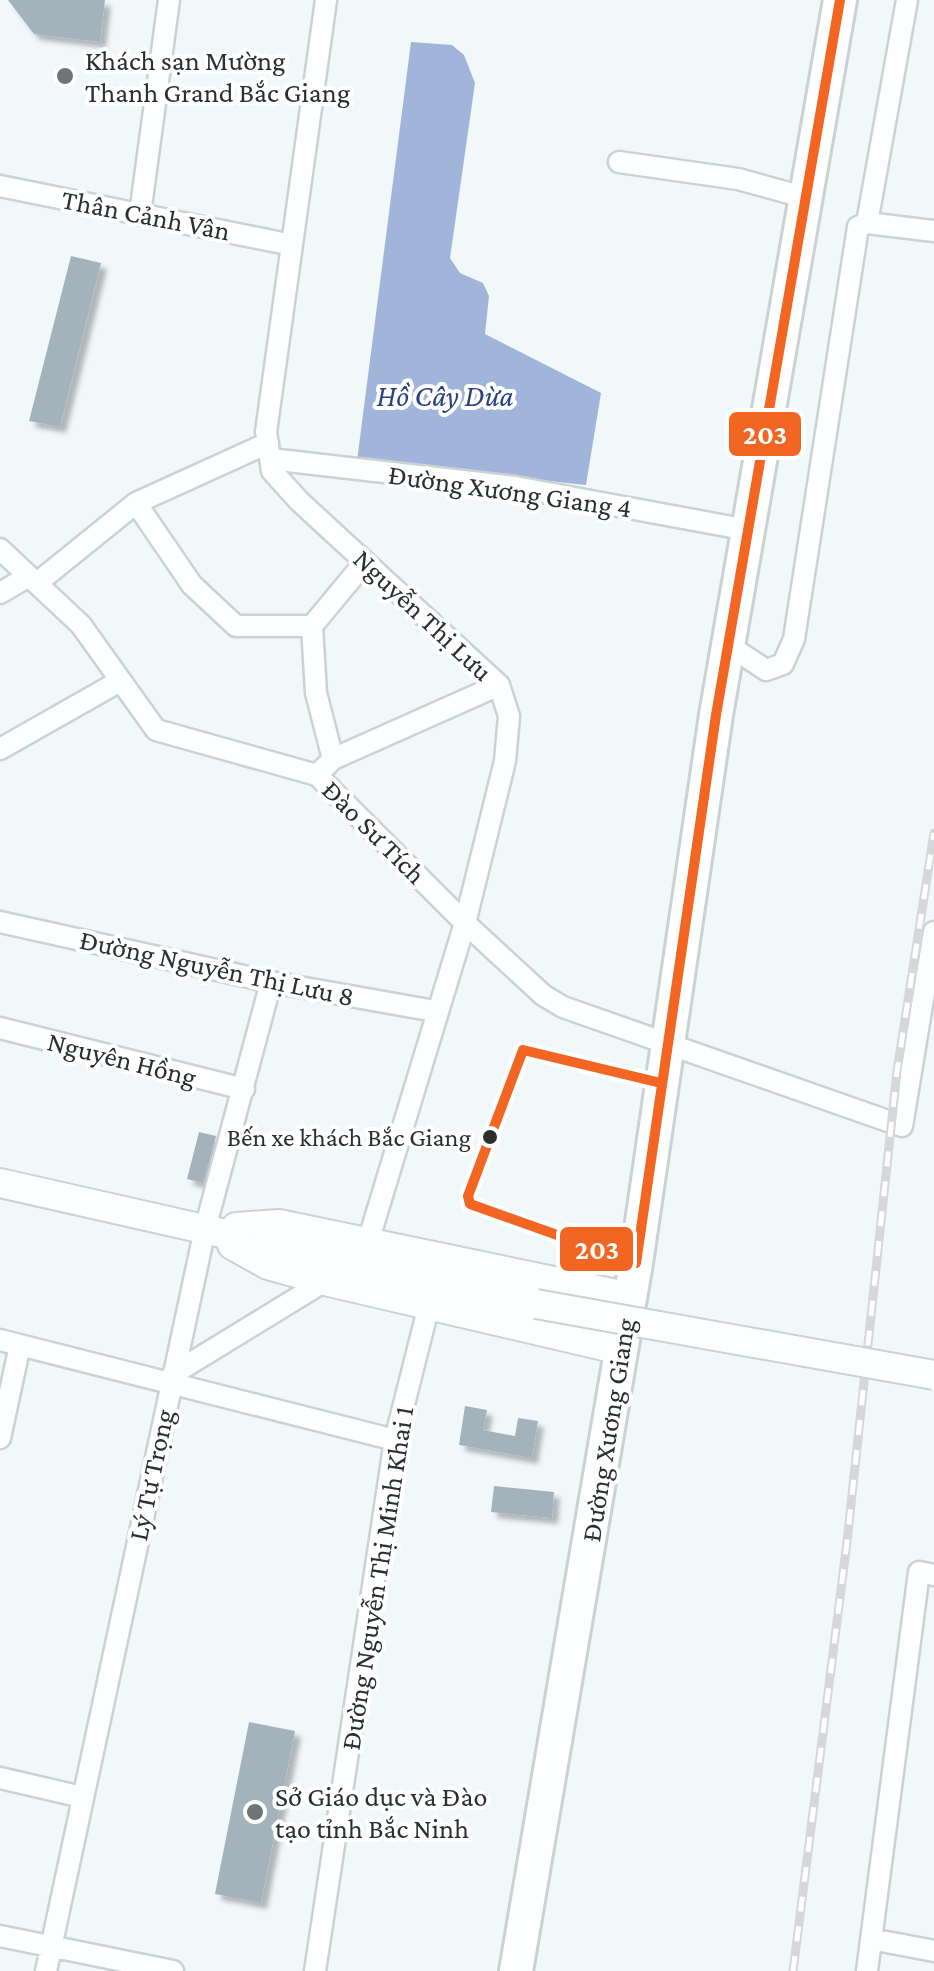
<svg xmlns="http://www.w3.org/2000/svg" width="934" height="1971" font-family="'Crimson Pro',serif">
	<defs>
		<filter id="shadow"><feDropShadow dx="6" dy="6" stdDeviation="2.5" flood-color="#0004"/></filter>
	</defs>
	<rect width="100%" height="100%" fill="#f0f8fa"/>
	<path fill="#a1b4da" d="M 411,42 L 452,45 L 464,55 L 475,83 L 450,258 L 460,273 L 483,283 L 489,296 L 485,334 L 601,393 L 586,485 L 357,461 Z"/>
	<path fill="#a4b3bb" filter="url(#shadow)" d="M 8,0 L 105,0 L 100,42 L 34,34 Z
		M 71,256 L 101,263 L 60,427 L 29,421 Z
		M 199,1132 L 216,1136 L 203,1183 L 187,1179 Z
		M 465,1406 L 487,1410 L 483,1430 L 515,1436 L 518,1418 L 538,1421 L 532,1458 L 459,1445 Z
		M 494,1486 L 554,1492 L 552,1518 L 491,1512 Z
		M 249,1722 L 295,1731 L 261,1903 L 215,1894 Z"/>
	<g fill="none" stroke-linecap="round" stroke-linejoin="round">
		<g stroke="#cbd2d3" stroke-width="25">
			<path id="minor" d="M 326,0 L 266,432 L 272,471 L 299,501 L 499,685 L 509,716 L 505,761 L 465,923 L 367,1245
				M 619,162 L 738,179 L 807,198
				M 0,186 L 292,245
				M 140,214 L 169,0
				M 867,223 L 907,0
				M 268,443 L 136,503 L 192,585 L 236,626 L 312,626 L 365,562
				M 270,459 L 515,487 L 748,530
				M 0,549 L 81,625 L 156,730 L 317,775 L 465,923 L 543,995 L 563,1007 L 902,1126 L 934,932
				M 37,583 L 136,503
				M 0,593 L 29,576
				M 312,626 L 316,693 L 333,759
				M 728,645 L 766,670 L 783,664 L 794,639 L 858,227 L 867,223 L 934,231
				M 0,749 L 120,681
				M 317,775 L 333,759 L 499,685
				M 0,922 L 271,982 L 435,1011
				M 0,1028 L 244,1089
				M 0,1340 L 395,1440
				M 173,1374 L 325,1281
				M 0,1438 L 20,1345
				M 0,1778 L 82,1797
				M 0,1936 L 173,1971
				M 871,1939 L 934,1951
				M 46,1971 L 205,1229 L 271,982
				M 315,1971 L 395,1440 L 429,1305
				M 867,1971 L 919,1572 L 934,1575"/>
		</g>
		<g stroke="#cbd2d3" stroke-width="32">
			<path id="secondary" d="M 0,1183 L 536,1304
				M 236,1227 L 279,1224 L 631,1297
				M 232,1245 L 268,1265 L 325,1281 L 621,1350"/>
		</g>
		<g stroke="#cbd2d3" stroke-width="38">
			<path id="primary" d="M 516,1971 L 636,1263 L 716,715 L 840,0"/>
		</g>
		<use href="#minor" stroke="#fdfefe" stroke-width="20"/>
		<use href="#secondary" stroke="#fdfefe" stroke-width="28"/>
		<use href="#primary" stroke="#fdfefe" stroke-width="32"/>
		<g stroke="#d5d7d8" stroke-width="9">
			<path id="rail" d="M 793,1971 L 847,1542 L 897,1071 L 934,833"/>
		</g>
		<use href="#rail" stroke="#fff" stroke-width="5" stroke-dasharray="15" stroke-linecap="butt"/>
		<g stroke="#cbd2d3" stroke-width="32" stroke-linecap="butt">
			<path id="secondary-bridge" d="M 536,1304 L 934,1375"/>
		</g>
		<use href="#secondary-bridge" stroke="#fdfefe" stroke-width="28"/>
		<g stroke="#fff" stroke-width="18">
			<path id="bus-1" d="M 661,1083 L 523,1050 L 468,1196 L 470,1204 L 636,1263 L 716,715 L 840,0"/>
		</g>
		<use href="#bus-1" stroke="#f26522" stroke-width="10"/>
	</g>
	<g fill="#6f7577" stroke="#fff" stroke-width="4">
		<circle cx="65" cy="76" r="10"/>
		<circle cx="255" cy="1812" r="10"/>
	</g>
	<circle fill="#2a2f30" stroke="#fff" stroke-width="4" cx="490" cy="1137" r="9"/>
	<g text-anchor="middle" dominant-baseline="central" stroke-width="8" stroke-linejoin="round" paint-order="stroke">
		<g font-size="26" fill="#2a2f30" stroke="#fff" text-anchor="end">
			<text x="471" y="1137">Bến xe khách Bắc Giang</text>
		</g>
		<g font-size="28" fill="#2a2f30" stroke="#fff" text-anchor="start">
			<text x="85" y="60">Khách sạn Mường<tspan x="85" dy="32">Thanh Grand Bắc Giang</tspan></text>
			<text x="275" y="1796">Sở Giáo dục và Đào<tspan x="275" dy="32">tạo tỉnh Bắc Ninh</tspan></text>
		</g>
		<g font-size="28" fill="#2a2f30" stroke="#fff">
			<text transform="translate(146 215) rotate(11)">Thân Cảnh Vân</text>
			<text transform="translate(510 491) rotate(8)">Đường Xương Giang 4</text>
			<text transform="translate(423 615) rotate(43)">Nguyễn Thị Lưu</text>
			<text transform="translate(374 832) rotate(45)">Đào Sư Tích</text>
			<text transform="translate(217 968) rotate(12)">Đường Nguyễn Thị Lưu 8</text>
			<text transform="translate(122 1059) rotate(14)">Nguyên Hồng</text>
			<text transform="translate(608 1430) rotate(-81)">Đường Xương Giang</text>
			<text transform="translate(151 1475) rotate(-78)">Lý Tự Trọng</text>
			<text transform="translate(377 1578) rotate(-81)">Đường Nguyễn Thị Minh Khai 1</text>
		</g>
		<g font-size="30" font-style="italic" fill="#284283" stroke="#fff">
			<text x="445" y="395">Hồ Cây Dừa</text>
		</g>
	</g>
	<g stroke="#fff" stroke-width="4">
		<rect x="727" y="410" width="76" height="48" rx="10" fill="#f26522"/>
		<rect x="558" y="1225" width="77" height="48" rx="10" fill="#f26522"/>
	</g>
	<g font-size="28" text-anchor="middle" font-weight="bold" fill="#fff">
		<text x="765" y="444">203</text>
		<text x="597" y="1259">203</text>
	</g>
</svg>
